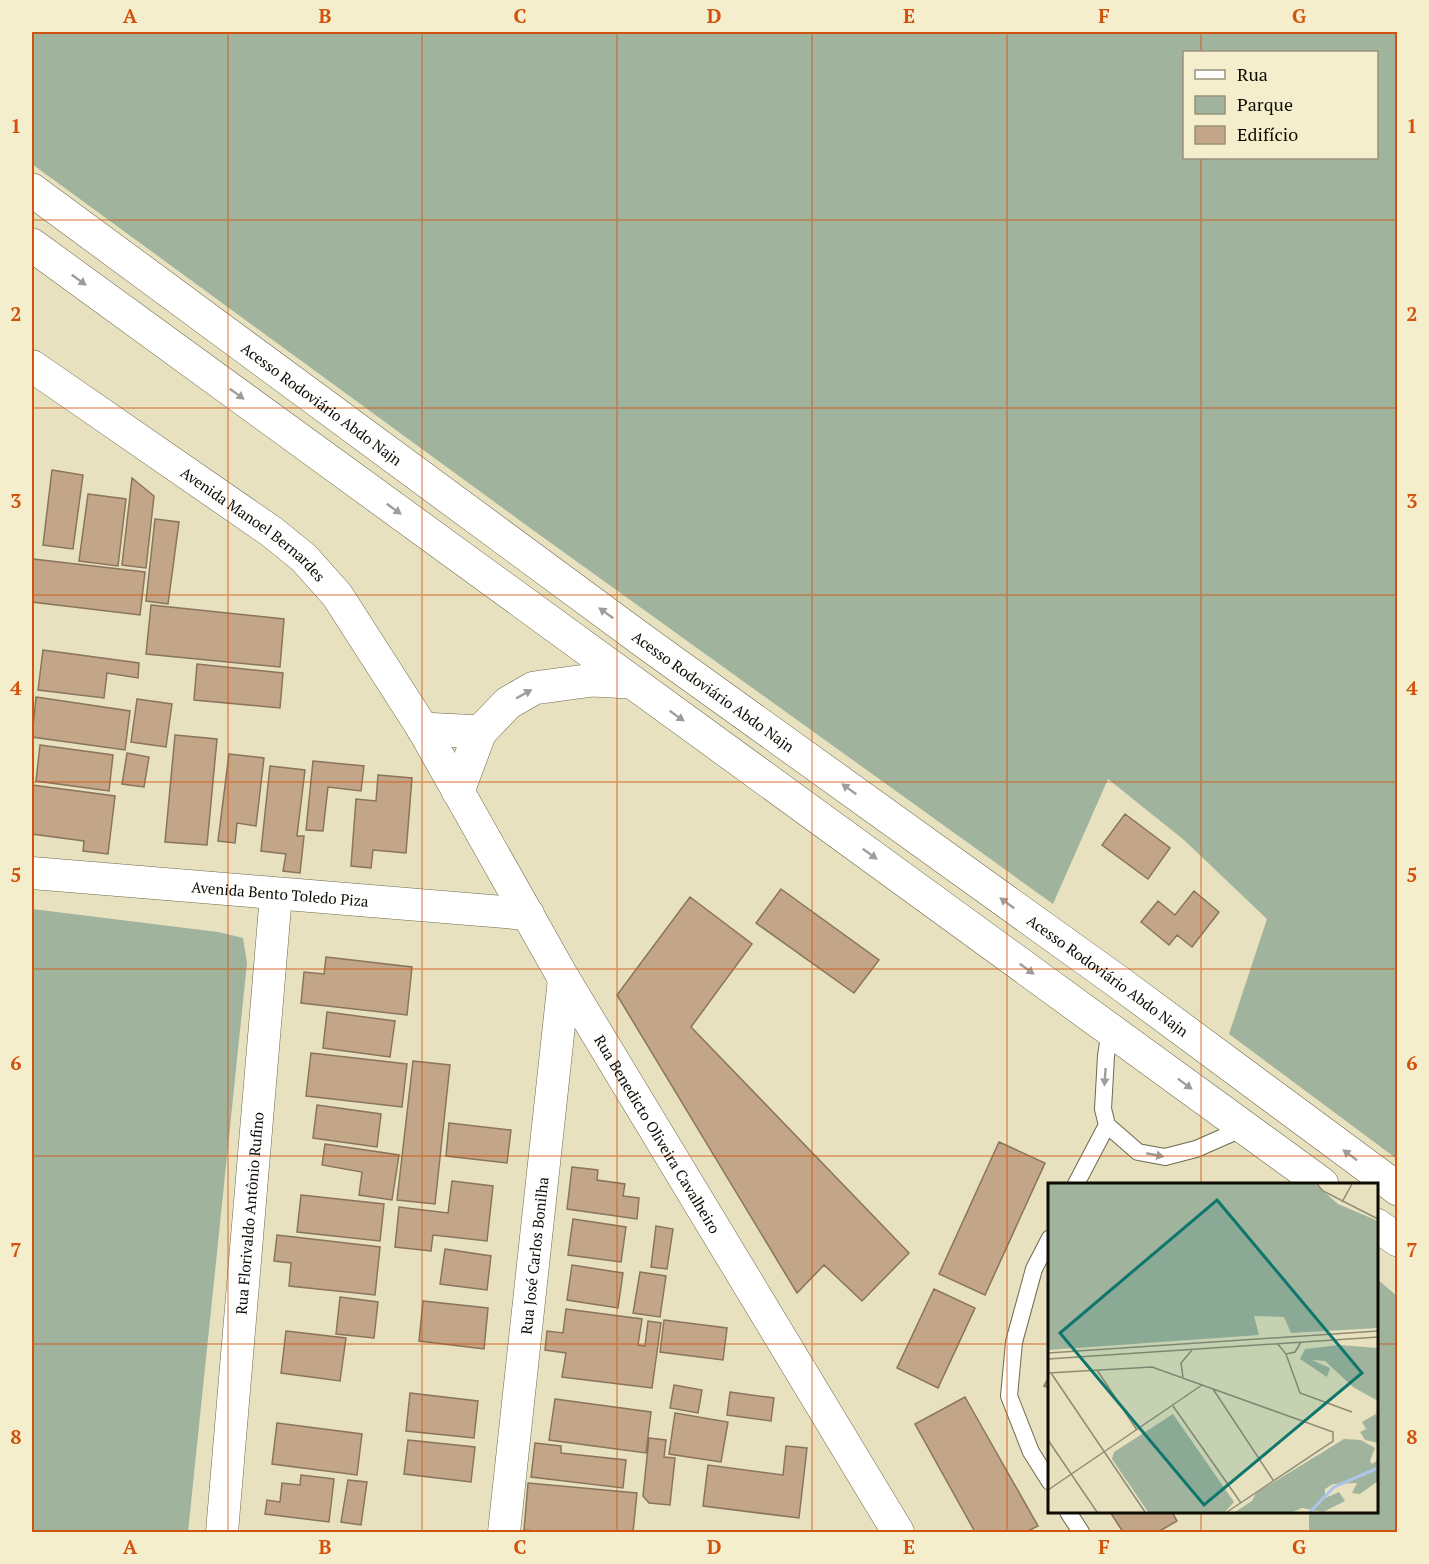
<svg xmlns="http://www.w3.org/2000/svg" width="1429" height="1564" font-family="'PT Serif',serif">
	<rect width="100%" height="100%" fill="#e7e1bf"/>
	<path fill="#a0b39d" fill-rule="evenodd" d="M 32,32 L 1397,32 L 1397,1159 L 1229,1034 L 1267,919 L 1184,840 L 1108,779 L 1053,904 L 526,525 L 32,164 ZM 1184,52 L 1376,52 L 1376,158 L 1184,158 Z
		M 32,909 L 218,932 L 243,938 L 247,963 L 188,1532 L 32,1532 Z
		M 1377,1279 L 1397,1296 L 1397,1532 L 1309,1532 L 1309,1512 L 1376,1512 Z"/>
	<path fill="#c2a687" stroke="#8a745c" stroke-width="1.5" d="M 52,470 L 83,475 L 73,549 L 43,545 Z
		M 132,478 L 154,496 L 146,568 L 122,565 Z
		M 88,494 L 126,499 L 118,566 L 79,561 Z
		M 155,519 L 179,522 L 168,604 L 146,601 Z
		M 33,559 L 145,572 L 140,615 L 32,602 Z
		M 151,605 L 284,619 L 280,667 L 146,654 Z
		M 43,650 L 139,663 L 138,678 L 107,673 L 104,698 L 38,690 Z
		M 197,664 L 283,673 L 280,708 L 194,700 Z
		M 36,697 L 130,711 L 125,750 L 32,737 Z
		M 137,699 L 172,704 L 166,747 L 131,742 Z
		M 175,735 L 217,739 L 207,845 L 165,842 Z
		M 40,745 L 113,755 L 109,791 L 36,781 Z
		M 127,753 L 149,757 L 144,787 L 122,784 Z
		M 229,754 L 264,758 L 256,826 L 237,823 L 235,843 L 218,841 Z
		M 313,761 L 364,766 L 361,791 L 328,787 L 323,831 L 306,830 Z
		M 270,766 L 305,770 L 297,836 L 304,836 L 300,873 L 283,871 L 286,854 L 261,851 Z
		M 378,775 L 412,778 L 406,853 L 373,850 L 371,868 L 351,866 L 356,799 L 376,801 Z
		M 32,785 L 115,796 L 108,854 L 83,851 L 84,841 L 32,834 Z
		M 1125,814 L 1170,848 L 1148,879 L 1102,845 Z
		M 781,889 L 879,960 L 854,993 L 756,923 Z
		M 1194,891 L 1219,912 L 1192,947 L 1177,935 L 1169,945 L 1141,922 L 1158,901 L 1175,915 Z
		M 690,897 L 752,944 L 691,1027 L 909,1253 L 862,1301 L 824,1265 L 797,1293 L 617,995 Z
		M 326,957 L 412,967 L 407,1015 L 301,1003 L 304,972 L 324,974 Z
		M 327,1012 L 395,1021 L 390,1057 L 323,1048 Z
		M 311,1053 L 407,1064 L 402,1107 L 306,1096 Z
		M 413,1061 L 450,1065 L 435,1204 L 397,1200 Z
		M 317,1105 L 381,1114 L 377,1147 L 313,1138 Z
		M 449,1123 L 511,1130 L 507,1163 L 446,1156 Z
		M 999,1142 L 1045,1163 L 985,1295 L 939,1274 Z
		M 325,1144 L 399,1155 L 392,1200 L 359,1195 L 362,1172 L 322,1165 Z
		M 572,1167 L 598,1170 L 597,1180 L 625,1184 L 623,1196 L 639,1198 L 637,1219 L 567,1209 Z
		M 452,1181 L 493,1186 L 487,1241 L 433,1235 L 431,1251 L 395,1247 L 399,1207 L 448,1213 Z
		M 301,1195 L 384,1204 L 380,1241 L 297,1232 Z
		M 573,1219 L 626,1227 L 621,1262 L 568,1255 Z
		M 656,1226 L 673,1229 L 667,1269 L 651,1267 Z
		M 277,1235 L 380,1247 L 375,1295 L 289,1286 L 291,1263 L 274,1261 Z
		M 445,1249 L 491,1256 L 487,1290 L 440,1284 Z
		M 572,1265 L 623,1273 L 618,1308 L 567,1300 Z
		M 640,1272 L 666,1276 L 660,1317 L 633,1313 Z
		M 934,1289 L 975,1308 L 938,1388 L 897,1368 Z
		M 340,1297 L 378,1302 L 374,1338 L 336,1334 Z
		M 423,1301 L 488,1308 L 484,1349 L 419,1341 Z
		M 566,1309 L 642,1319 L 638,1345 L 645,1346 L 648,1321 L 661,1323 L 652,1388 L 562,1377 L 566,1353 L 545,1350 L 547,1331 L 563,1333 Z
		M 664,1320 L 727,1328 L 723,1360 L 660,1352 Z
		M 286,1331 L 346,1338 L 340,1381 L 281,1373 Z
		M 1050,1375 L 1050,1388 L 1044,1386 Z
		M 674,1385 L 702,1390 L 698,1413 L 670,1408 Z
		M 730,1392 L 774,1398 L 771,1421 L 727,1415 Z
		M 410,1393 L 478,1401 L 474,1438 L 406,1431 Z
		M 965,1397 L 1038,1526 L 1026,1532 L 975,1532 L 915,1424 Z
		M 555,1399 L 651,1412 L 646,1453 L 549,1440 Z
		M 675,1413 L 728,1422 L 721,1462 L 669,1454 Z
		M 277,1423 L 362,1434 L 357,1475 L 272,1464 Z
		M 649,1438 L 666,1440 L 664,1457 L 675,1458 L 670,1505 L 649,1503 L 643,1496 Z
		M 408,1440 L 475,1447 L 471,1482 L 404,1474 Z
		M 535,1443 L 561,1446 L 561,1453 L 626,1460 L 623,1488 L 531,1477 Z
		M 786,1446 L 807,1448 L 799,1518 L 703,1506 L 708,1465 L 783,1475 Z
		M 301,1475 L 334,1479 L 329,1522 L 265,1514 L 267,1500 L 280,1502 L 282,1483 L 300,1485 Z
		M 348,1480 L 367,1482 L 361,1525 L 341,1522 Z
		M 528,1483 L 637,1493 L 633,1532 L 545,1532 L 524,1530 Z
		M 1110,1512 L 1172,1512 L 1177,1521 L 1158,1532 L 1123,1532 Z"/>
	<g fill="none" stroke-linecap="round" stroke-linejoin="round">
		<g stroke="#6f694b" stroke-width="18">
			<path id="lane" d="M 1110,1029 L 1106,1056 L 1103,1109 L 1107,1125 L 1138,1152 L 1165,1157 L 1196,1149 L 1244,1128
				M 1076,1184 L 1107,1125
				M 1050,1238 L 1034,1269 L 1014,1342 L 1009,1396 L 1031,1452 L 1050,1482
				M 1068,1512 L 1081,1532"/>
		</g>
		<g stroke="#6f694b" stroke-width="33">
			<g id="street">
				<path id="s1" d="M 32,366 L 272,532 L 304,558 L 337,595 L 423,729 L 564,979 L 898,1532"/>
				<path id="s2" d="M 32,873 L 528,914"/>
				<path id="s3" d="M 222,1532 L 276,895"/>
				<path id="s4" d="M 504,1532 L 564,979"/>
			</g>
		</g>
		<g stroke="#6f694b" stroke-width="34">
			<g id="secondary">
				<path id="s5" d="M 32,190 L 645,642 L 1121,984 L 1398,1189"/>
				<path d="M 32,245 L 1322,1184"/>
				<path d="M 423,729 L 480,732"/>
				<path d="M 458,791 L 480,732 L 508,703 L 534,688 L 593,680 L 630,682"/>
				<path d="M 1376,1225 L 1398,1240"/>
			</g>
		</g>
		<use href="#lane" stroke="#fff" stroke-width="16"/>
		<use href="#street" stroke="#fff" stroke-width="32"/>
		<use href="#secondary" stroke="#fff" stroke-width="33"/>
	</g>
	<defs><path id="oneway-solid" d="M-6-.8H1V-3.2L6.5 0L1 3.2V.8H-6Z" transform="scale(1.5)"/></defs>
	<g fill="#9f9d9a">
		<use href="#oneway-solid" transform="translate(79 280) rotate(36)"/>
		<use href="#oneway-solid" transform="translate(237 394) rotate(36)"/>
		<use href="#oneway-solid" transform="translate(394 509) rotate(36)"/>
		<use href="#oneway-solid" transform="translate(606 613) rotate(-144)"/>
		<use href="#oneway-solid" transform="translate(524 694) rotate(-29)"/>
		<use href="#oneway-solid" transform="translate(677 716) rotate(35)"/>
		<use href="#oneway-solid" transform="translate(849 789) rotate(-144)"/>
		<use href="#oneway-solid" transform="translate(870 854) rotate(36)"/>
		<use href="#oneway-solid" transform="translate(1007 903) rotate(-144)"/>
		<use href="#oneway-solid" transform="translate(1027 969) rotate(36)"/>
		<use href="#oneway-solid" transform="translate(1105 1077) rotate(94)"/>
		<use href="#oneway-solid" transform="translate(1185 1084) rotate(37)"/>
		<use href="#oneway-solid" transform="translate(1155 1155) rotate(11)"/>
		<use href="#oneway-solid" transform="translate(1350 1155) rotate(-143)"/>
	</g>
	<path fill="none" stroke="#d2510b" stroke-width="1.5" stroke-opacity="0.55" d="M 228,32 L 228,1532M 422,32 L 422,1532M 617,32 L 617,1532M 812,32 L 812,1532M 1007,32 L 1007,1532M 1201,32 L 1201,52M 1201,158 L 1201,1184M 32,220 L 1398,220M 32,408 L 1398,408M 32,595 L 1398,595M 32,782 L 1398,782M 32,969 L 1398,969M 32,1156 L 1398,1156M 32,1344 L 1050,1344M 1376,1344 L 1398,1344M 1201,1512 L 1201,1532"/>
	<g text-anchor="middle" dominant-baseline="central" stroke-width="4.5" stroke-linejoin="round" paint-order="stroke">
		<g font-size="15" fill="#0e0b02" stroke="#f4eecc">
			<text stroke="none"><textPath href="#s5" startOffset="360">Acesso Rodoviário Abdo Najn</textPath></text>
			<text stroke="none"><textPath href="#s1" startOffset="272">Avenida Manoel Bernardes</textPath></text>
			<text stroke="none"><textPath href="#s5" startOffset="846">Acesso Rodoviário Abdo Najn</textPath></text>
			<text stroke="none"><textPath href="#s2" startOffset="249">Avenida Bento Toledo Piza</textPath></text>
			<text stroke="none"><textPath href="#s5" startOffset="1332">Acesso Rodoviário Abdo Najn</textPath></text>
			<text stroke="none"><textPath href="#s1" startOffset="1010">Rua Benedicto Oliveira Cavalheiro</textPath></text>
			<text stroke="none"><textPath href="#s3" startOffset="320">Rua Florivaldo Antônio Rufino</textPath></text>
			<text stroke="none"><textPath href="#s4" startOffset="278">Rua José Carlos Bonilha</textPath></text>
		</g>
	</g>
	<g transform="translate(1048 1183)">
		<rect width="330" height="330" fill="#e7e1bf"/>
		<path d="M 0,1 L 267,1 L 290,21 L 330,38 L 330,145 L 243,150 L 236,134 L 206,133 L 211,152 L 0,167 ZM 291,162 L 330,165 L 330,218 L 305,204 L 277,178 L 264,177 L 282,185 L 279,194 L 252,176 L 257,166 ZM 125,231 L 186,319 L 177,329 L 100,329 L 64,276 L 66,269 ZM 328,231 L 330,235 L 330,260 L 317,257 L 312,249 L 329,241 L 318,246 L 314,239 ZM 296,256 L 313,257 L 327,265 L 322,278 L 324,281 L 330,277 L 330,298 L 312,311 L 304,310 L 309,300 L 285,301 L 277,306 L 277,315 L 291,309 L 297,318 L 275,329 L 254,325 L 245,329 L 187,329 L 204,318 L 208,310 Z" fill="#a0b39d"/>
		<path fill="none" stroke="#aec5e7" stroke-width="3" d="M 262,329 L 286,304 L 330,285"/>
		<path fill="none" stroke="#908b73" stroke-width="1.5" d="M 269,1 L 275,8 L 330,36M 294,19 L 304,1M 229,160 L 238,171 L 252,210 L 304,229M 0,170 L 330,148M 238,171 L 247,169 L 253,159M 0,176 L 330,154M 49,187 L 89,247M 0,190 L 104,184 L 285,249 L 285,258 L 179,329M 3,190 L 97,329M 135,194 L 133,180 L 144,167M 165,206 L 225,297M 125,223 L 193,320M 0,257 L 49,329M 0,307 L 154,202"/>
		<path fill="#0f766e" fill-opacity="0.15" stroke="#0f766e" stroke-width="3" d="M 169,17 L 314,190 L 156,322 L 12,150 Z"/>
		<rect width="330" height="330" fill="none" stroke="#0e0b02" stroke-width="3"/>
	</g>
	<rect width="1429" height="1564" fill="none" stroke="#f4eecc" stroke-width="66"/>
	<rect x="1183" y="51" width="195" height="108" fill="#f4eecc" stroke="#98937b" stroke-width="1.5"/>
	<rect x="1195" y="70" width="30" height="9" fill="#ffffff" stroke="#98937b" stroke-width="1.5"/>
	<text x="1237" y="81" font-size="18" fill="#0e0b02">Rua</text>
	<rect x="1195" y="96" width="30" height="18" fill="#a0b39d" stroke="#98937b" stroke-width="1.5"/>
	<text x="1237" y="111" font-size="18" fill="#0e0b02">Parque</text>
	<rect x="1195" y="126" width="30" height="18" fill="#c2a687" stroke="#98937b" stroke-width="1.5"/>
	<text x="1237" y="141" font-size="18" fill="#0e0b02">Edifício</text>
	<rect x="33" y="33" width="1363" height="1498" fill="none" stroke="#d2510b" stroke-width="2"/>
	<g font-size="20" text-anchor="middle" font-weight="bold" fill="#d2510b">
		<text x="130" y="23">A</text>
		<text x="325" y="23">B</text>
		<text x="520" y="23">C</text>
		<text x="714" y="23">D</text>
		<text x="909" y="23">E</text>
		<text x="1104" y="23">F</text>
		<text x="1299" y="23">G</text>
		<text x="16" y="133">1</text>
		<text x="1412" y="133">1</text>
		<text x="16" y="321">2</text>
		<text x="1412" y="321">2</text>
		<text x="16" y="508">3</text>
		<text x="1412" y="508">3</text>
		<text x="16" y="695">4</text>
		<text x="1412" y="695">4</text>
		<text x="16" y="882">5</text>
		<text x="1412" y="882">5</text>
		<text x="16" y="1070">6</text>
		<text x="1412" y="1070">6</text>
		<text x="16" y="1257">7</text>
		<text x="1412" y="1257">7</text>
		<text x="16" y="1444">8</text>
		<text x="1412" y="1444">8</text>
		<text x="130" y="1554">A</text>
		<text x="325" y="1554">B</text>
		<text x="520" y="1554">C</text>
		<text x="714" y="1554">D</text>
		<text x="909" y="1554">E</text>
		<text x="1104" y="1554">F</text>
		<text x="1299" y="1554">G</text>
	</g>
</svg>
